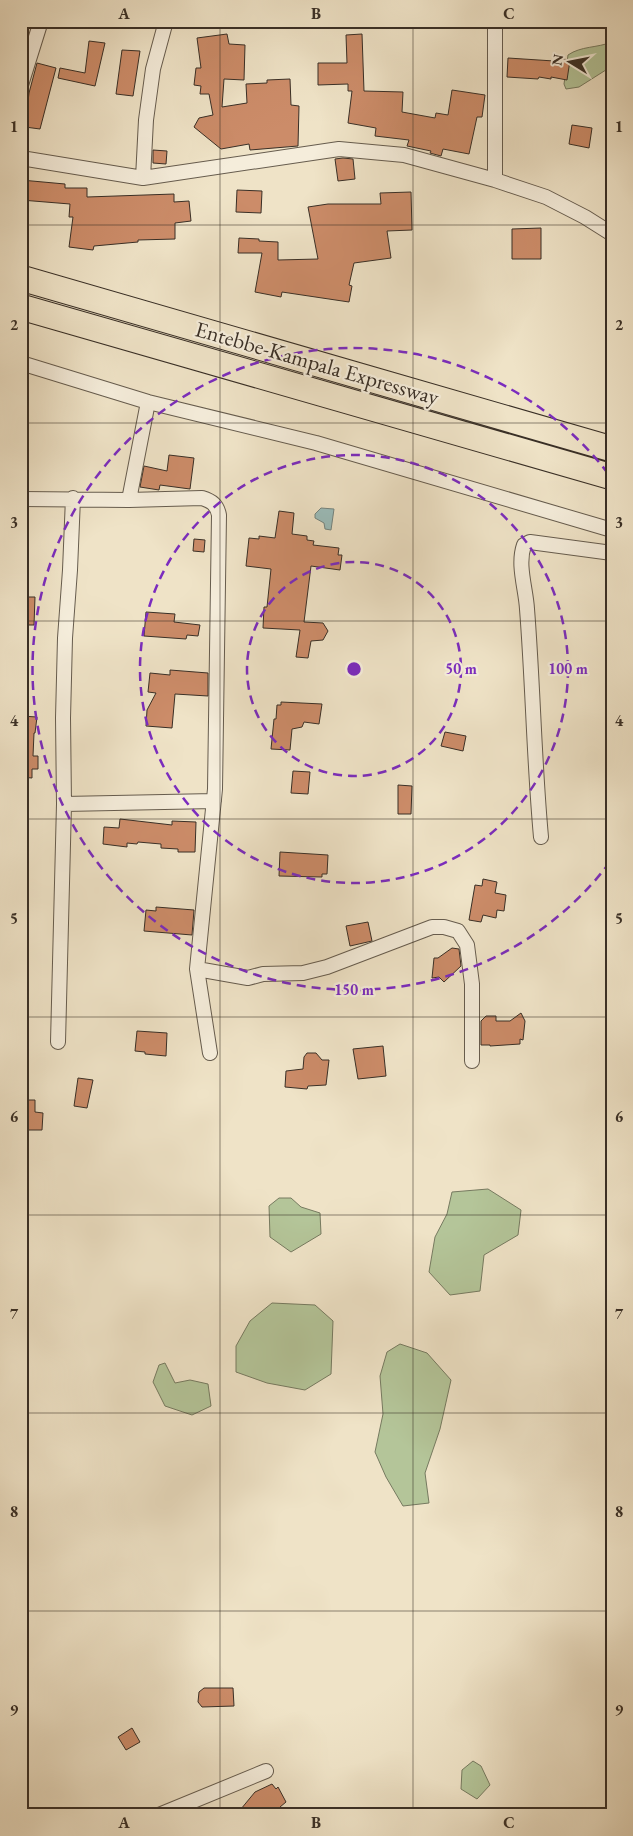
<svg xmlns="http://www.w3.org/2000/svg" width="633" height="1836" font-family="'EB Garamond',serif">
	<rect width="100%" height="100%" fill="#efe3c7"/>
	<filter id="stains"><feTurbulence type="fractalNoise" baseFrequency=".004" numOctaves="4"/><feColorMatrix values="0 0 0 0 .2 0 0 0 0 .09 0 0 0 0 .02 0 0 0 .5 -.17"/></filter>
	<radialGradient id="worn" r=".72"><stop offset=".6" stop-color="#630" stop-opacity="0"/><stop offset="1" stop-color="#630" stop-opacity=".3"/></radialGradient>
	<path fill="#b4c599" stroke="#767a60" d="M 612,42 L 612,70 L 609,68 L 579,87 L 566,89 L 564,84 L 568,55 C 581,46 597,48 612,42 Z
		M 488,1189 L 521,1210 L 518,1235 L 484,1255 L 480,1291 L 450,1295 L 429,1272 L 435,1237 L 447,1214 L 452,1192 Z
		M 279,1198 L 291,1198 L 301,1207 L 320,1213 L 321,1234 L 291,1252 L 270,1237 L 269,1206 Z
		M 272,1303 L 315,1305 L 333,1321 L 331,1374 L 305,1390 L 267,1383 L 236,1372 L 236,1346 L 250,1321 Z
		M 400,1344 L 427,1353 L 451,1380 L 440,1429 L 425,1473 L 429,1503 L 403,1506 L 386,1477 L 375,1452 L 383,1414 L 380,1376 L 387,1352 Z
		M 165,1363 L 175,1383 L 190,1380 L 208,1384 L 211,1406 L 192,1415 L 165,1406 L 153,1382 L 159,1365 Z
		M 473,1761 L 481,1766 L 490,1785 L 477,1799 L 461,1789 L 462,1770 Z"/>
	<path fill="#9bbdbb" stroke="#74847f" d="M 321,508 L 334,509 L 331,530 L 325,529 L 324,523 L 315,518 L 315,514 Z"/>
	<path fill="#cc8c69" stroke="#392f26" d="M 227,34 L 229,44 L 245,45 L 244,80 L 224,79 L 222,107 L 247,103 L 246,84 L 267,83 L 267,80 L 290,79 L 291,105 L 299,106 L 298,146 L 250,150 L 249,144 L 221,149 L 194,127 L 199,118 L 213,115 L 209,94 L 200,94 L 201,86 L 194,85 L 196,68 L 201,68 L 197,38 Z
		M 362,34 L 364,91 L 403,92 L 402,112 L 435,118 L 436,113 L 448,115 L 452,90 L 485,95 L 482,117 L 477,117 L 469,154 L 443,149 L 441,156 L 430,153 L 431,151 L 407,146 L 409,140 L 375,136 L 376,128 L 348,123 L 352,91 L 348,91 L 348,84 L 318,85 L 318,63 L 347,63 L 346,35 Z
		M 89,41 L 105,43 L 95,86 L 58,78 L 60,68 L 85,73 Z
		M 122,50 L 140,51 L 133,96 L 116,94 Z
		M 508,58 L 554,61 L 555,58 L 570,60 L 567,80 L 551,77 L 551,79 L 539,77 L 538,79 L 507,77 Z
		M 37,63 L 56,68 L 40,129 L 25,127 L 29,93 Z
		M 572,125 L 592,128 L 589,148 L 569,144 Z
		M 153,150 L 167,151 L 166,164 L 153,163 Z
		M 343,158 L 353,159 L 355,179 L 338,181 L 335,159 Z
		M 21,180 L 65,184 L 65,188 L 87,188 L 87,197 L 174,194 L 174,202 L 189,201 L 191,221 L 175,223 L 175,239 L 138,240 L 138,242 L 94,246 L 93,250 L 69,247 L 73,217 L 69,217 L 70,204 L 21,200 Z
		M 237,190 L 262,191 L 261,213 L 236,212 Z
		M 411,192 L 412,230 L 387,231 L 391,258 L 354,263 L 349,285 L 352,286 L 349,302 L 282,292 L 281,297 L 255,292 L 262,253 L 238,253 L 239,238 L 259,239 L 259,241 L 278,242 L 278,260 L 318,259 L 308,207 L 328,204 L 381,204 L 380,193 Z
		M 541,228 L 541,259 L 512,259 L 512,229 Z
		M 169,455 L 194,458 L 190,489 L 160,485 L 159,490 L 140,487 L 144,466 L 167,471 Z
		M 279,511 L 294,513 L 292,534 L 307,536 L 307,540 L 314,541 L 313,545 L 339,548 L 338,555 L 342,555 L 340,570 L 311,566 L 304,622 L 323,623 L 328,631 L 323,640 L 311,641 L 308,658 L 296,657 L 300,630 L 263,628 L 264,607 L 267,607 L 271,569 L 246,566 L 249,538 L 259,539 L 259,536 L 275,538 Z
		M 194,539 L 205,540 L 204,552 L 193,551 Z
		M 21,597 L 35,597 L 34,625 L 21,625 Z
		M 146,612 L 175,614 L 174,622 L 200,625 L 198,636 L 187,635 L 186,639 L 144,636 Z
		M 170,670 L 208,673 L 208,696 L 175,694 L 172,728 L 146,726 L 147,710 L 156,693 L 148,692 L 150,673 L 170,675 Z
		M 281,702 L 322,704 L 319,724 L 304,722 L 302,727 L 292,729 L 290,750 L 271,749 L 274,719 L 276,719 L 277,705 L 281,705 Z
		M 21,716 L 37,717 L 35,733 L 34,733 L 33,756 L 38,756 L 38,769 L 32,769 L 32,778 L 21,777 Z
		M 445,732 L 466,736 L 463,751 L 441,746 Z
		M 293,771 L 310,772 L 308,794 L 291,793 Z
		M 398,785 L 412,786 L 411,814 L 398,814 Z
		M 120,819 L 172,825 L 172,821 L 196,822 L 195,852 L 178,852 L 178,849 L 161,848 L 161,844 L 138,842 L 137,844 L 127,843 L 127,847 L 103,844 L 104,827 L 119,828 Z
		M 280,852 L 328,855 L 327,874 L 322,874 L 322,877 L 279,876 Z
		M 483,879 L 497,882 L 495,893 L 506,895 L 504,911 L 497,910 L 496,918 L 483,915 L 481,922 L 469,920 L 475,885 L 482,886 Z
		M 156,907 L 194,910 L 192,935 L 144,931 L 146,910 L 156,911 Z
		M 368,922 L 372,941 L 350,946 L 346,926 Z
		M 452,948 L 459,949 L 461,966 L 444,982 L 439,977 L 432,978 L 434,958 L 438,958 Z
		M 521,1013 L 525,1021 L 523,1040 L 520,1039 L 520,1044 L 490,1046 L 490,1045 L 481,1045 L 481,1021 L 486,1016 L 496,1016 L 496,1021 L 510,1021 Z
		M 137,1031 L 167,1033 L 166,1056 L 145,1054 L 145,1052 L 135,1051 Z
		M 383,1046 L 386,1076 L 358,1079 L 353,1049 Z
		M 307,1053 L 316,1053 L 322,1060 L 329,1060 L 326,1085 L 308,1086 L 307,1089 L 285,1087 L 286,1071 L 303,1069 L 304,1057 Z
		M 78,1078 L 93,1080 L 87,1108 L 74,1106 Z
		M 21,1100 L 35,1100 L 35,1112 L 43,1113 L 42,1130 L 21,1130 Z
		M 204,1688 L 233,1688 L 234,1706 L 202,1707 L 198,1702 L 199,1692 Z
		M 132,1728 L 140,1742 L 126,1750 L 118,1737 Z
		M 272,1784 L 276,1789 L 278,1787 L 286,1802 L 280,1807 L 284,1815 L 236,1815 L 255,1792 Z"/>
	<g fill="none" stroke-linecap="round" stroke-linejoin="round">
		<g stroke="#665c4e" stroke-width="16">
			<path id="minor" d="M 495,21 L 495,180
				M 21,85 L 41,21
				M 21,158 L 143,178 L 339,149 L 404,155 L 495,180 L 546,197 L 585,217 L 612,234
				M 143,178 L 146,120 L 153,69 L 166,21
				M 21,363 L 148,402 L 316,443 L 612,530
				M 21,499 L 129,500 L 202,498 C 212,501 217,505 219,515 L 215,789 L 197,969 L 210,1053
				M 129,500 L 148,402
				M 64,804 L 214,801
				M 541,837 C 534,761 533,685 527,609 C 526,589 517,565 524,545 L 530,542 L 612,553
				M 197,969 L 248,978 L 263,974 L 303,973 L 327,967 L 432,927 L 444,927 L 458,931 L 467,945 L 472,984 L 472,1061
				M 58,1042 L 64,804 L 63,718 L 65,638 L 70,570 L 73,498
				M 159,1815 L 266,1771"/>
		</g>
		<g stroke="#392f26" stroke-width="27">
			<path id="motorway" d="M 21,278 L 612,449
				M 21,307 L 612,477"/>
		</g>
		<use href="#minor" stroke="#f5eddb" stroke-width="14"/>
		<use href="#motorway" stroke="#efe3c7" stroke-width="25"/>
	</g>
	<path fill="none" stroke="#392f26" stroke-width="1" stroke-opacity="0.55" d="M 220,21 L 220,1815M 413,21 L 413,1815M 21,225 L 612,225M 21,423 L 612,423M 21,621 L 612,621M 21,819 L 612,819M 21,1017 L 612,1017M 21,1215 L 612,1215M 21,1413 L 612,1413M 21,1611 L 612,1611"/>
	<g fill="none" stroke="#7b2cbf" stroke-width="2.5" stroke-dasharray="9 6">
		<circle cx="354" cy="669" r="107"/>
		<circle cx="354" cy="669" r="214"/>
		<path d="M610 862A321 321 0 1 1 610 476"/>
	</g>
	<g text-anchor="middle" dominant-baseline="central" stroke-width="4.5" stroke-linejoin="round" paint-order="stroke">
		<g font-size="22" fill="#392f26" stroke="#f5eddb">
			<text transform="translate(317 363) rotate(16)">Entebbe-Kampala Expressway</text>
		</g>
	</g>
	<circle cx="354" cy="669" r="8" fill="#7b2cbf" stroke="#f5eddb" stroke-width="2.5"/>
	<g font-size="15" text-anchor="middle" font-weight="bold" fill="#7b2cbf" stroke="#f5eddb" stroke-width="4.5" stroke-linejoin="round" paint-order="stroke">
		<text x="461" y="674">50 m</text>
		<text x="568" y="674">100 m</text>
		<text x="354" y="995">150 m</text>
	</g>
	<rect width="633" height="1836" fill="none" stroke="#efe3c7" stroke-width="55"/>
	<g transform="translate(570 62) rotate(280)" stroke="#f5eddb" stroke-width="4" paint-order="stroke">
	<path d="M0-4L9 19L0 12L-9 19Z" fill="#392f26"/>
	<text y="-8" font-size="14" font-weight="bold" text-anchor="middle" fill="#392f26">N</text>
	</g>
	<rect x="28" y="28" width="578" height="1780" fill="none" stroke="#392f26" stroke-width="2"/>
	<g font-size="16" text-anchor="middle" font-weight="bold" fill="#392f26">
		<text x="124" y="19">A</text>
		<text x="316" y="19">B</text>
		<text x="509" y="19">C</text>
		<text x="14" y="132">1</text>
		<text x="619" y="132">1</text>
		<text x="14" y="330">2</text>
		<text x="619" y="330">2</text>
		<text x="14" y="528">3</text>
		<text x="619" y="528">3</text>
		<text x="14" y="726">4</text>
		<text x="619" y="726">4</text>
		<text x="14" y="924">5</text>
		<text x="619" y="924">5</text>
		<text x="14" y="1122">6</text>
		<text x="619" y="1122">6</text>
		<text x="14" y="1319">7</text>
		<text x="619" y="1319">7</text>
		<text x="14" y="1517">8</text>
		<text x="619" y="1517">8</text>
		<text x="14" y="1715">9</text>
		<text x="619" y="1715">9</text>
		<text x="124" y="1828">A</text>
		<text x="316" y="1828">B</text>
		<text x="509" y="1828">C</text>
	</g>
	<rect width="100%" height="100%" filter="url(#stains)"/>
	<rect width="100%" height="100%" fill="url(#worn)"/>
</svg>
